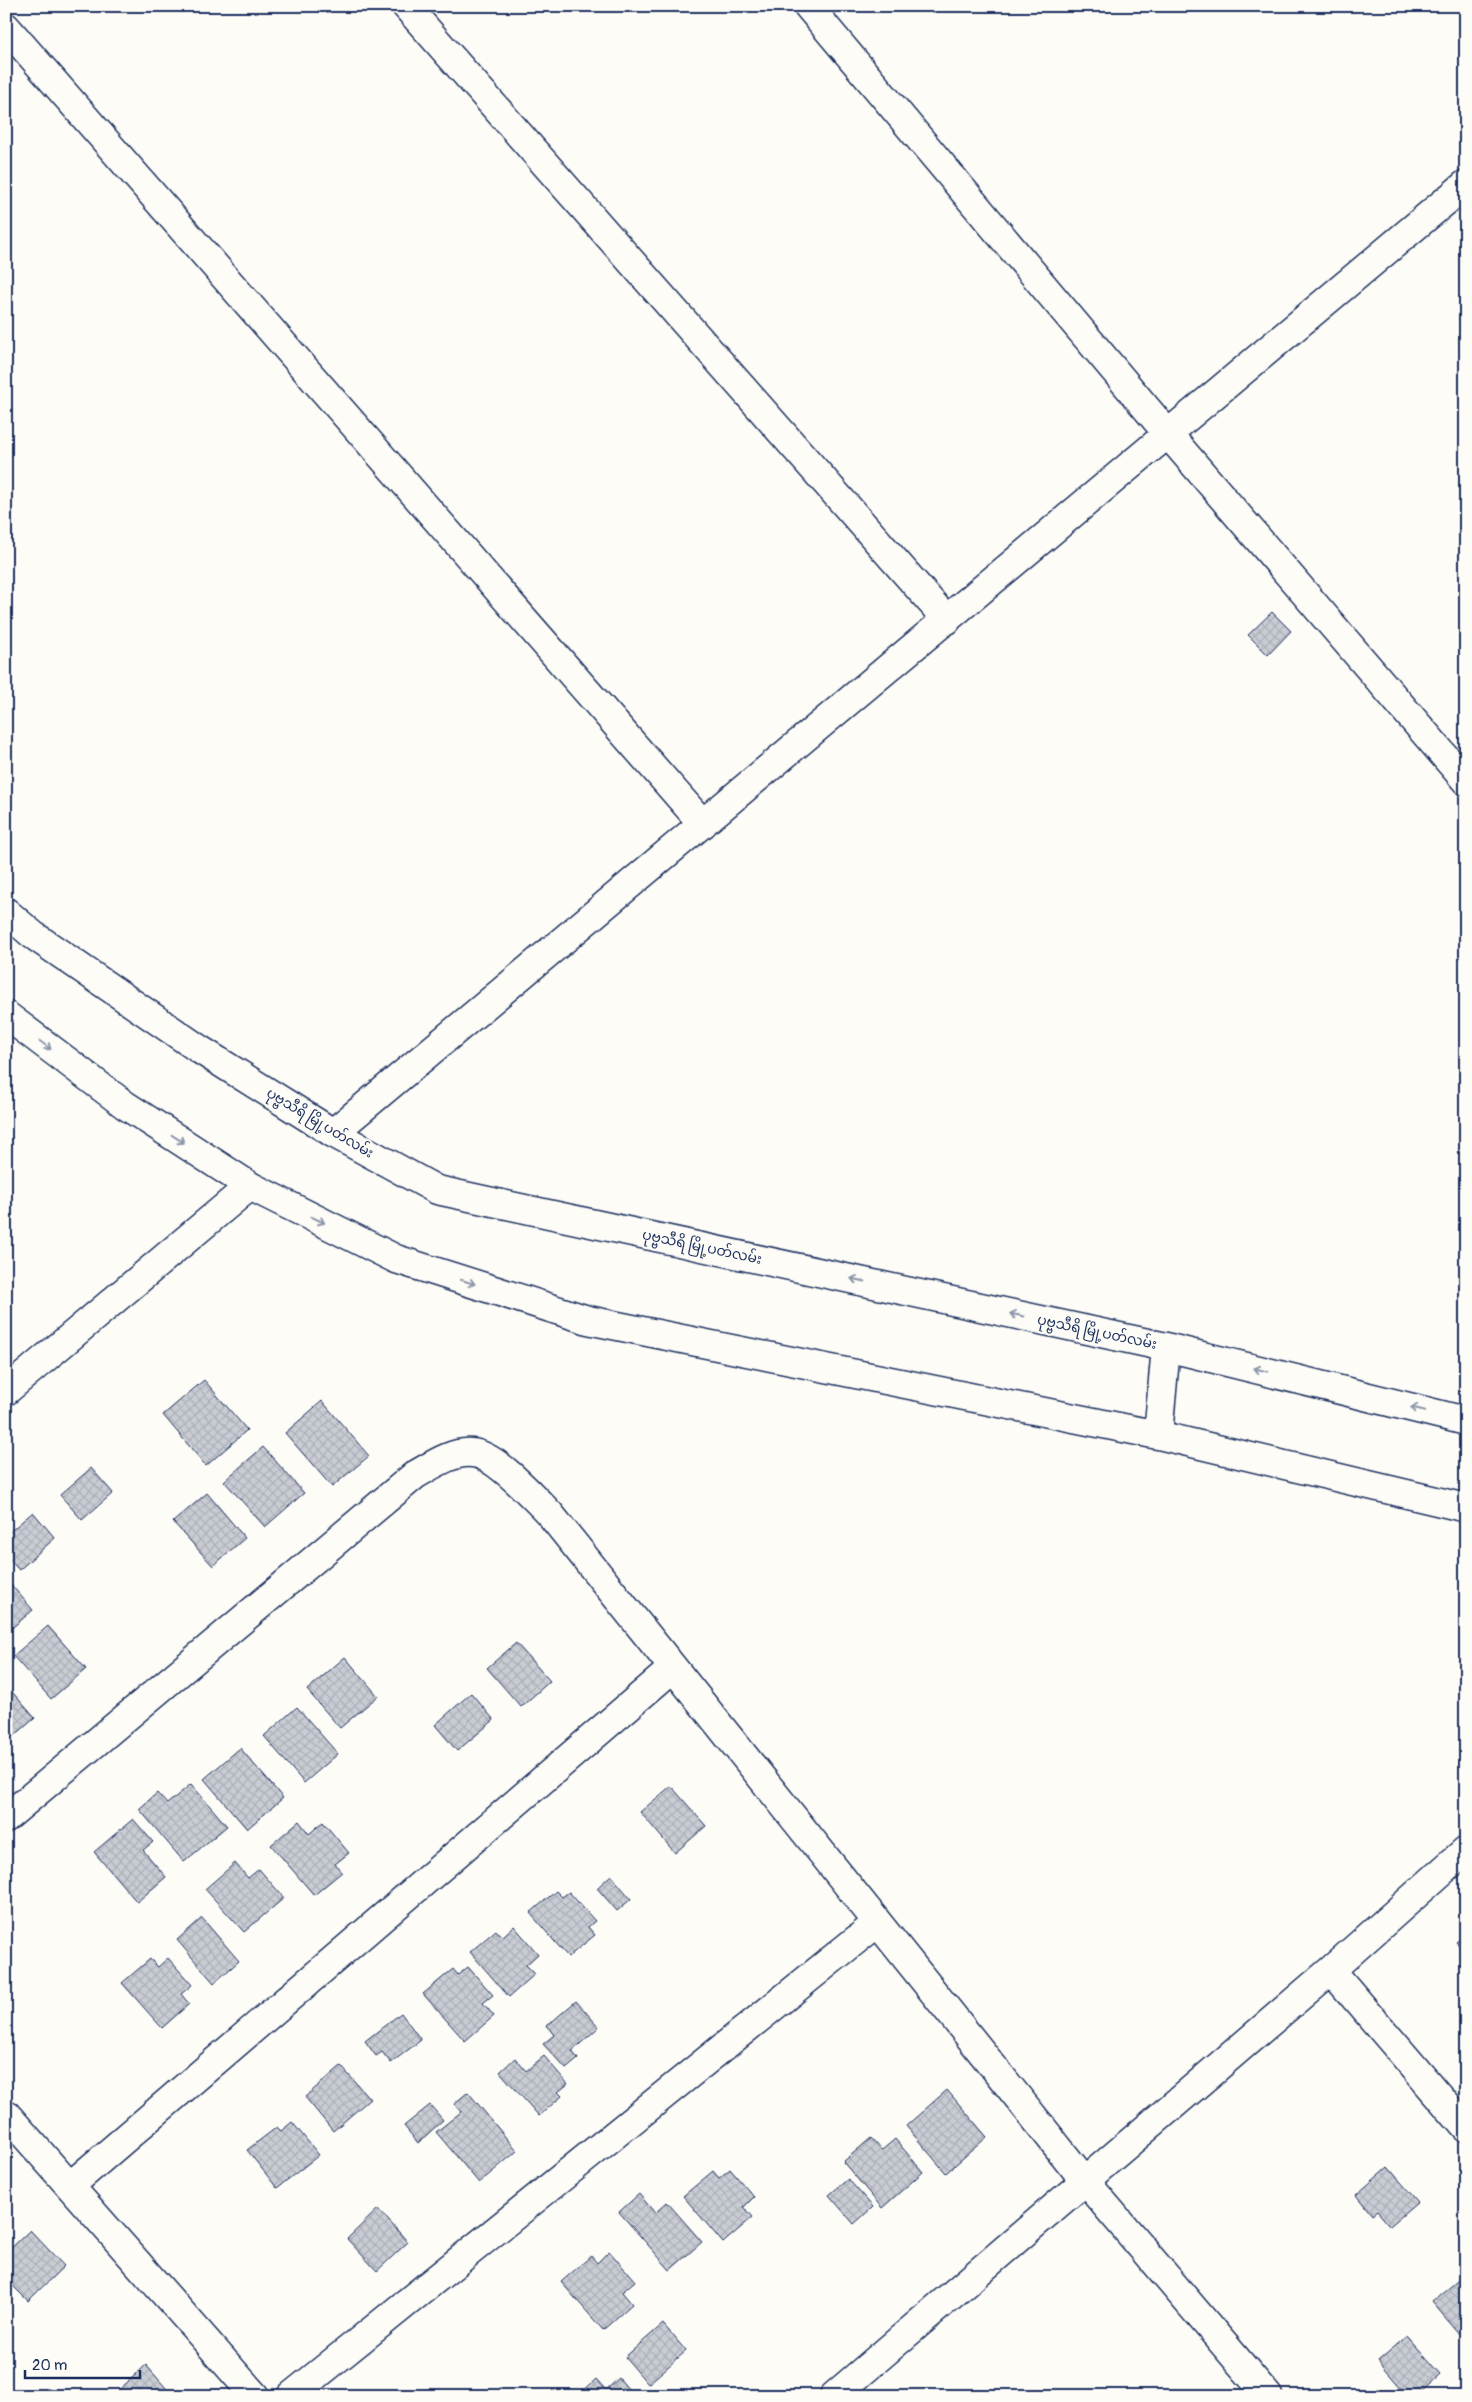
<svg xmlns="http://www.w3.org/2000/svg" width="1472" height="2402" font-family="Pangolin,'Noto Sans Myanmar',sans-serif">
	<defs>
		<pattern id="building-cross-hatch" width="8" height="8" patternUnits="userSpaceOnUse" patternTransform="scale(1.25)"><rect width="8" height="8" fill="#c9ccd3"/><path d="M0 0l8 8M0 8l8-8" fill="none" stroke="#acb0b8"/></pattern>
	</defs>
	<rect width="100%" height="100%" fill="#fdfcf7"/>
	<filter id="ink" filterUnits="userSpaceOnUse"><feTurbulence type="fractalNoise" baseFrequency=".02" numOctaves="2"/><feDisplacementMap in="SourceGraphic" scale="10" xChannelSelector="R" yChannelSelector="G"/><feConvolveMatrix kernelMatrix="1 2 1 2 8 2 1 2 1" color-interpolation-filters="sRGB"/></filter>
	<g filter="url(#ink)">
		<path fill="url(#building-cross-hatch)" stroke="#1b2f5e" d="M 1272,612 L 1291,631 L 1268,655 L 1248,635 Z
			M 204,1380 L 247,1430 L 206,1466 L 163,1415 Z
			M 322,1401 L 369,1456 L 332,1487 L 285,1433 Z
			M 263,1447 L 304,1493 L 265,1527 L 224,1481 Z
			M 91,1468 L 113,1493 L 82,1520 L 60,1495 Z
			M 207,1493 L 245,1538 L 213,1566 L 173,1522 Z
			M 33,1512 L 55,1538 L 19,1570 L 6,1556 L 6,1535 Z
			M 6,1579 L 33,1610 L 6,1633 Z
			M 48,1626 L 86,1669 L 51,1699 L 13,1656 Z
			M 516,1643 L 550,1681 L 521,1707 L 487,1668 Z
			M 345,1657 L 378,1696 L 340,1728 L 307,1690 Z
			M 6,1685 L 35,1718 L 6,1743 Z
			M 471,1693 L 494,1720 L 457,1751 L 435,1725 Z
			M 297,1707 L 338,1754 L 304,1783 L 264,1736 Z
			M 240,1748 L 283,1798 L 247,1829 L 204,1779 Z
			M 191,1784 L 227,1826 L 184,1862 L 139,1809 L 157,1793 L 167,1804 Z
			M 671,1786 L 706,1826 L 675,1853 L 640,1812 Z
			M 133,1819 L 153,1842 L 143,1850 L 166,1877 L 137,1902 L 94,1852 Z
			M 299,1821 L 309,1834 L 323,1822 L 349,1853 L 335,1864 L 342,1872 L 314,1895 L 271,1845 Z
			M 235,1863 L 248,1878 L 259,1869 L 284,1898 L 244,1932 L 205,1889 Z
			M 611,1875 L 631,1899 L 617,1911 L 597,1888 Z
			M 556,1891 L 562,1897 L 569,1892 L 595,1921 L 588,1927 L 595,1935 L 568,1957 L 530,1913 Z
			M 202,1918 L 239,1961 L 214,1983 L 177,1940 Z
			M 514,1926 L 538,1954 L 526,1965 L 535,1974 L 509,1997 L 470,1952 L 496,1930 L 502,1937 Z
			M 1466,1934 L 1466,1953 L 1456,1942 Z
			M 168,1958 L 192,1985 L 181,1994 L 189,2004 L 162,2028 L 122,1983 L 150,1959 L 158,1967 Z
			M 468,1967 L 493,1995 L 483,2003 L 494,2016 L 465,2041 L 423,1994 L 453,1969 L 458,1975 Z
			M 576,2001 L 599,2027 L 572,2051 L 578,2059 L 566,2069 L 543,2044 L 554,2035 L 547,2026 Z
			M 401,2013 L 421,2040 L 391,2063 L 382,2052 L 376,2056 L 365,2041 Z
			M 544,2056 L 568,2084 L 558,2092 L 562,2096 L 539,2116 L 500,2072 L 515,2058 L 526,2071 Z
			M 341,2066 L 370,2099 L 333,2131 L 305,2097 Z
			M 947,2090 L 987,2137 L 946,2173 L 906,2126 Z
			M 468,2092 L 517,2151 L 479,2183 L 436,2132 L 461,2112 L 454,2104 Z
			M 430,2105 L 443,2120 L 418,2143 L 404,2126 Z
			M 292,2122 L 319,2155 L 277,2188 L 247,2150 L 277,2127 L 281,2131 Z
			M 871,2138 L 882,2150 L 895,2139 L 923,2172 L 882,2208 L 843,2162 Z
			M 1388,2167 L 1418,2202 L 1390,2226 L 1377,2211 L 1372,2215 L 1356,2195 Z
			M 730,2169 L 754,2197 L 744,2207 L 753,2217 L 723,2243 L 683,2196 L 713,2171 L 719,2178 Z
			M 848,2179 L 873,2207 L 854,2224 L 829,2195 Z
			M 639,2194 L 655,2213 L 667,2202 L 702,2242 L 670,2270 L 619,2212 Z
			M 378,2209 L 408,2242 L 377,2271 L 347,2239 Z
			M 30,2230 L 64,2266 L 28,2301 L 6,2279 L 6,2253 Z
			M 609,2251 L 635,2281 L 622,2292 L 632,2304 L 603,2330 L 561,2282 L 591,2256 L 597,2263 Z
			M 1464,2275 L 1466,2277 L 1466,2342 L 1432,2302 Z
			M 663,2324 L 686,2351 L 648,2384 L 625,2357 Z
			M 1407,2336 L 1441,2374 L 1417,2396 L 1408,2396 L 1378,2361 Z
			M 146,2365 L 173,2396 L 125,2396 L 119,2390 Z
			M 619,2378 L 634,2396 L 578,2396 L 596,2379 L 606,2390 Z"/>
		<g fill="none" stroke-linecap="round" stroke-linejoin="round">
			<g stroke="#1b2f5e" stroke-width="31">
				<path id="minor" d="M 406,6 L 947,620
					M 808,6 L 1168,434 L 1466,781
					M 6,27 L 703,824
					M 333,1133 L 1466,184
					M 6,1391 L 250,1186
					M 6,1818 L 415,1475 C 431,1466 452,1451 472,1453 C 495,1454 534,1498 550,1514 L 1085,2181 L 1268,2396
					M 1331,1970 L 1466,2128
					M 6,2114 L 255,2396
					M 70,2186 L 673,1668
					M 291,2396 L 877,1923
					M 834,2396 L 1331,1970 L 1466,1850"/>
			</g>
			<g stroke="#1b2f5e" stroke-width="31">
				<path id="primary" d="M 6,912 L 33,935 L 199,1049 L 333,1133 L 437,1190 L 1166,1347 L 1466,1421
					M 6,1015 L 125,1105 L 250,1186 L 396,1259 L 588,1320 L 1158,1435 L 1466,1508
					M 1158,1435 L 1166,1347"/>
			</g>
			<use href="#minor" stroke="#fdfcf7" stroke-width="28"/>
			<use href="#primary" stroke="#fdfcf7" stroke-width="28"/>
		</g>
		<defs><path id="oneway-shaft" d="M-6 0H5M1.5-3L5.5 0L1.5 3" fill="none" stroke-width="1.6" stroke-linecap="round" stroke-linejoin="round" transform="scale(1.25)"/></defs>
		<g stroke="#8c96aa">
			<use href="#oneway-shaft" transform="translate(45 1045) rotate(37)"/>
			<use href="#oneway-shaft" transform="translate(178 1139) rotate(33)"/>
			<use href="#oneway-shaft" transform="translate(318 1220) rotate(26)"/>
			<use href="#oneway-shaft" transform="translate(858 1280) rotate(-168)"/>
			<use href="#oneway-shaft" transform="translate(468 1282) rotate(18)"/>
			<use href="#oneway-shaft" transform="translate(1017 1315) rotate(-168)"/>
			<use href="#oneway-shaft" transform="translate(1261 1370) rotate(-166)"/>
			<use href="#oneway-shaft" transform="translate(1418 1409) rotate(-166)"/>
		</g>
	</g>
	<g text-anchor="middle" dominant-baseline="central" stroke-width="4" stroke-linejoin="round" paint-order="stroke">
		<g font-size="14" fill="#1b2f5e" stroke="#fdfcf7">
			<text transform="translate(320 1123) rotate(31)">ပုဗ္ဗသီရိ မြို့ပတ်လမ်း</text>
			<text transform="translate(702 1247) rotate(12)">ပုဗ္ဗသီရိ မြို့ပတ်လမ်း</text>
			<text transform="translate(1097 1332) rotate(12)">ပုဗ္ဗသီရိ မြို့ပတ်လမ်း</text>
		</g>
	</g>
	<rect width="1472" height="2402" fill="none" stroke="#fdfcf7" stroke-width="25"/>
	<rect x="12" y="12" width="1447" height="2377" fill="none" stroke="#1b2f5e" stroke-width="2" filter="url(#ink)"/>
	<path d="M25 2370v8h115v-8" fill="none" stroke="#1b2f5e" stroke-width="2.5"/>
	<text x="32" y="2370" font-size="15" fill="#1b2f5e" stroke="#fdfcf7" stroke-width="4" paint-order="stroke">20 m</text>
</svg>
